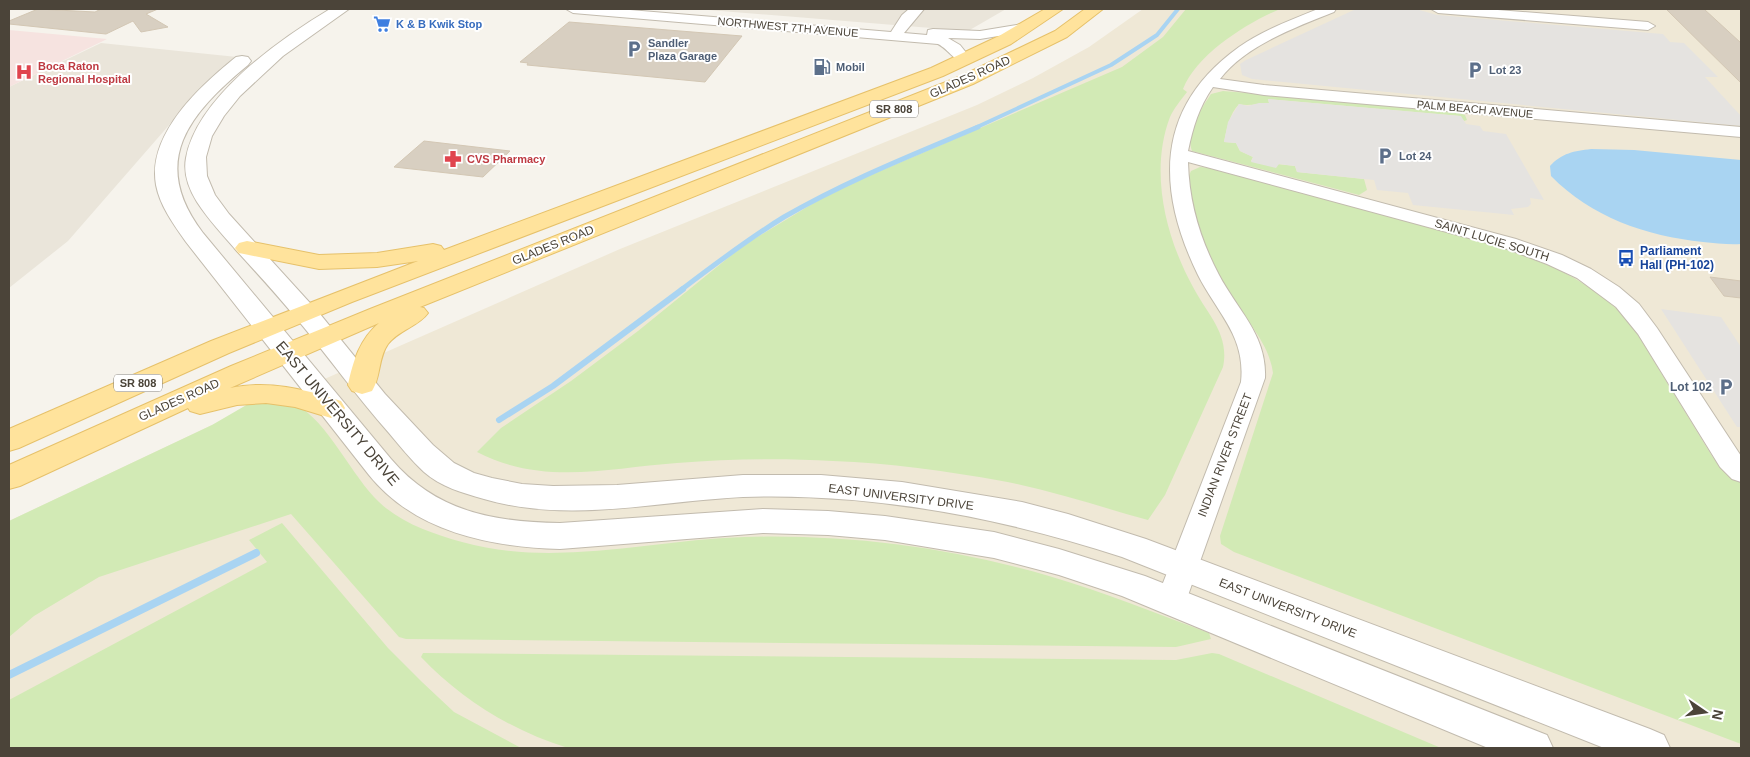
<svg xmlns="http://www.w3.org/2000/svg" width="1750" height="757" font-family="Arial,sans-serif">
	<rect width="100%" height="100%" fill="#f6f3ec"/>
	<path fill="#eae5da" d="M 696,9 L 1006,9 L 968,31 Z
		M 101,43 L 237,57 L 197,93 L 68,241 L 9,288 L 9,87 Z"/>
	<path fill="#efe8d6" d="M 1143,9 L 1741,9 L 1741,748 L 9,748 L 9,521 L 212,425 L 263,406 L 620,249 L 977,105 L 1033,78 L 1089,47 Z"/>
	<path fill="#f6e3e0" d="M 9,30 L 107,39 L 9,87 Z"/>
	<path fill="#d2eab5" d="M 1186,9 L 1280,9 C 1247,23 1197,54 1183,89 L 1187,92 C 1181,100 1174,108 1170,117 C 1149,172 1166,238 1193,287 C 1207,314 1230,334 1223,367 L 1165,495 L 1148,520 C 1100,507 1051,490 1002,481 C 946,471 889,463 833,461 C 781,458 729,459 677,463 C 608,468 543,486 477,452 L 501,428 L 571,381 L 638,331 L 744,245 L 822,198 L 857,181 L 1122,67 L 1163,37 Z
		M 1223,91 L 1450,110 L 1465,115 L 1467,120 L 1464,121 L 1460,116 L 1268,99 L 1269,103 C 1258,103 1249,107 1239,104 C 1229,115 1227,128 1224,142 L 1236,143 L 1240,151 L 1253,157 L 1251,161 L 1295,166 L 1297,172 L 1364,179 L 1367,190 L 1359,195 L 1192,151 C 1185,133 1201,109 1211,94 Z
		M 1200,167 L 1211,168 C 1272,184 1333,201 1394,217 C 1478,240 1569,256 1630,322 L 1712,456 L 1722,469 L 1741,483 L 1741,744 L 1234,552 L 1221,544 L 1220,536 L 1273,373 C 1269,342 1245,320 1229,293 C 1214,267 1203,241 1194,212 C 1190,201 1185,182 1191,171 Z
		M 255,400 C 268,401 285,400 296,405 C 327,420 353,478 379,502 C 401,523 433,534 462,542 C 554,568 650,540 744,537 C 846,534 950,547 1049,576 C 1103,592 1156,613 1209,633 L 1211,639 L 1176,647 L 406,639 L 399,637 L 291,514 L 99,577 L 34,616 L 9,637 L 9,521 L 212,425 Z
		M 282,523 L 388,648 L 422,682 L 454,712 L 521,748 L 9,748 L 9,700 L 267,562 L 249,540 Z
		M 423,653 L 1176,660 L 1212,653 L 1219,654 L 1441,748 L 568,748 C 512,731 461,699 421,657 Z"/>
	<path fill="#e5e3e0" d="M 1356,9 L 1416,9 L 1437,15 L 1663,34 L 1670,42 L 1684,43 L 1718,77 L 1705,77 L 1741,116 L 1741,126 L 1252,79 L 1242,75 L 1240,64 L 1246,60 Z
		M 1268,99 L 1461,116 L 1466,124 L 1480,126 L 1483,131 L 1506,134 L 1544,200 L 1530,198 L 1531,204 L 1528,207 L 1511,209 L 1514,215 L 1413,205 L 1408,193 L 1377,190 L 1374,180 L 1297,172 L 1295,166 L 1279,164 L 1276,168 L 1251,162 L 1253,157 L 1240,151 L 1236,143 L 1224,142 L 1228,122 L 1239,104 L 1248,106 L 1259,103 L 1269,103 Z
		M 1661,309 L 1721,317 L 1741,347 L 1741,427 L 1737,427 Z"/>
	<path fill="#a9d4f2" d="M 1591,149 L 1634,150 L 1741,160 L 1741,244 C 1729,245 1715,243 1703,242 C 1646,236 1591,217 1551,176 L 1550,166 C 1562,153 1574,151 1591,149 Z"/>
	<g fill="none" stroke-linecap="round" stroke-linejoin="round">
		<path stroke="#a9d4f2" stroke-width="4" d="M 975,128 L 1111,65 L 1157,35 L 1178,9"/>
		<path stroke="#a9d4f2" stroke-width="5" d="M 681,290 C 715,264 748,239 784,217 C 846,181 912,155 978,127"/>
		<path stroke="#a9d4f2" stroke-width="6" d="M 499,420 L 553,386 L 683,289"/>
		<path stroke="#a9d4f2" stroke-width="8" d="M 9,675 L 256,553"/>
	</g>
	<path fill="#d8cfc1" stroke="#d3c7b4" d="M 38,9 L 95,12 L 101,9 L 158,9 L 146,14 L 168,27 L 141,32 L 133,21 L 106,34 L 9,24 L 9,21 Z
		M 1666,9 L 1704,9 L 1741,43 L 1741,83 Z
		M 569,22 L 742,36 L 705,82 L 527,65 L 528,63 L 520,62 Z
		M 424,141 L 510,151 L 483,177 L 394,167 Z
		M 1710,277 L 1741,281 L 1741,298 L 1724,296 Z"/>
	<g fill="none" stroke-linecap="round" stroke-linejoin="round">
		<g stroke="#c2bbae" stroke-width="2">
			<path id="minor" d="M 566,9 L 618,9 L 891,32 L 902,15 L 909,9 L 924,9 L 904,33 L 927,35 L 928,30 L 933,29 L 980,31 L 1028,23 L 1035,27 L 1028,31 L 980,39 L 948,38 L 960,45 L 972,60 L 970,63 C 957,66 950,50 938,44 L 573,13 Z
				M 1318,9 L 1336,9 L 1334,12 C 1296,27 1245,46 1220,79 L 1264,85 L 1741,127 L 1741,137 L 1264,95 L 1213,87 C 1199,107 1193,127 1188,151 L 1516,239 L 1562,255 L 1591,269 L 1619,287 L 1639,304 L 1657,328 L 1741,456 L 1741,482 L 1732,479 L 1720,467 L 1638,334 L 1616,307 L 1577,278 L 1547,264 L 1502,247 L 1188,162 C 1189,203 1200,239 1219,275 C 1238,311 1267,335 1265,378 L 1186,601 L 1182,610 L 1171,613 L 1160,610 L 1156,601 L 1241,382 C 1246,336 1217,313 1198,275 C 1156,189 1155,107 1239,47 C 1263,30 1291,20 1318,9 Z
				M 1431,9 L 1485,9 L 1648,22 L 1655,26 L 1648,30 L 1438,13 Z"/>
		</g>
		<g stroke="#c2bbae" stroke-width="2">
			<path id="tertiary" d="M 330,9 L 349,9 L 283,56 L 240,96 L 224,116 L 212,136 L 206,157 L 207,176 L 215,195 L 229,214 L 320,314 L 385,394 L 433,445 L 454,463 L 474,473 L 492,478 L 522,484 L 553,486 L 617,485 L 743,475 L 821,475 L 902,482 L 1022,502 L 1068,514 L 1146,539 L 1650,729 L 1664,735 L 1670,748 L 1604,748 L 1122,557 C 1000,517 872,493 743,497 C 657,501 569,524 484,499 C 463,493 441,487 424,472 C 411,460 400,446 389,433 C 356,396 328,356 297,319 C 277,295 256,272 235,249 C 222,234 208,219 197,202 C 189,189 183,174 186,158 C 197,97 280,39 330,9 Z
				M 242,56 L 248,57 L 251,61 L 248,65 C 190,113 148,161 203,233 L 391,459 C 436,512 494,522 560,523 L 763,509 L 828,511 L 885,516 L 994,532 L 1059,549 L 1145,576 L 1547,735 L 1553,748 L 1488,748 L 1122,596 L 1059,575 L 994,558 L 885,540 L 828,535 L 763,533 L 560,549 C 490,547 415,532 369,475 L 186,242 C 174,225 160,206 156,185 C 147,134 200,86 236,57 Z"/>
		</g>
		<g stroke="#e6c16a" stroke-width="2">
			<path id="primary" d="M 1045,9 L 1063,9 L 1011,44 L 943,76 L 352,302 L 229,353 L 19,448 L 9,451 L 9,429 L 211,341 L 418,261 L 377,267 L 319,269 L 239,253 L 235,248 L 239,243 L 247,241 L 319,255 L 377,253 L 433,244 L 441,246 L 444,250 L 931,68 L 999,36 Z
				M 1085,9 L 1103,9 L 1067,37 L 973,84 L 420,307 L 424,308 L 428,313 C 419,326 399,330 388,344 C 378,358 381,377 372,391 L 362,394 L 352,391 L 348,385 C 353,361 360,339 379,323 L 230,388 C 269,380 304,389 341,401 L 345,408 L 341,415 L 331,418 L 295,407 L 266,403 L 237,405 L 200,414 L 190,411 L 188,408 L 20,486 L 9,489 L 9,465 L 231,366 L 370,309 L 961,76 L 1055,31 Z"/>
		</g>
		<use href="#minor" fill="#fff" fill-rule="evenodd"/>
		<use href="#tertiary" fill="#fff" fill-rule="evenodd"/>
		<use href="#primary" fill="#ffe39c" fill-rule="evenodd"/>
	</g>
	<defs>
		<g id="supermarket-bare" transform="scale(1.35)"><path d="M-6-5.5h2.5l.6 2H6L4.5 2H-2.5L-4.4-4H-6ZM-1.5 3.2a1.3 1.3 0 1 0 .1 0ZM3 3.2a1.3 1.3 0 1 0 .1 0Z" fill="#3f7fe0" stroke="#fff" stroke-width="2.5" paint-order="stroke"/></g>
		<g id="parking-bare" transform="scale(1.35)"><path d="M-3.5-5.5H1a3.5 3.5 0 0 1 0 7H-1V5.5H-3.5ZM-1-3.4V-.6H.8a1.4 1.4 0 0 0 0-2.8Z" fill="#5c6f8a" stroke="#fff" stroke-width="2.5" paint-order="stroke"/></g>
		<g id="fuel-bare" transform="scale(1.35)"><path d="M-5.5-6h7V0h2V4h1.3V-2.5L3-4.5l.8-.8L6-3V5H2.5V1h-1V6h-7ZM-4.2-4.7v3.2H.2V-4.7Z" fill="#5c6f8a" stroke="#fff" stroke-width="2.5" paint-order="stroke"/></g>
		<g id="hospital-bare" transform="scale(1.35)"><path d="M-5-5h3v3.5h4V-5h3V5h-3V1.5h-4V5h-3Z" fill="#e0444e" stroke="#fff" stroke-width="2.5" paint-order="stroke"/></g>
		<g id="pharmacy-bare" transform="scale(1.35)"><path d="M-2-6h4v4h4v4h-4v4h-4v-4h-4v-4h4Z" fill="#e0444e" stroke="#fff" stroke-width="2.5" paint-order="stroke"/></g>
		<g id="bus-bare" transform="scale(1.35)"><path d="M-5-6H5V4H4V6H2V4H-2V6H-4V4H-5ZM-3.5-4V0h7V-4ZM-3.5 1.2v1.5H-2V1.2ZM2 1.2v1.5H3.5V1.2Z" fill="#1a4fb4" stroke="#fff" stroke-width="2.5" paint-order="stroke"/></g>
	</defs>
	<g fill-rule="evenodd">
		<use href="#supermarket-bare" x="382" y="24"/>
		<use href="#parking-bare" x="634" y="49"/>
		<use href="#fuel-bare" x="822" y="67"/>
		<use href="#parking-bare" x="1475" y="70"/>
		<use href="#hospital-bare" x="24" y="72"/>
		<use href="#parking-bare" x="1385" y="156"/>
		<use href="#pharmacy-bare" x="453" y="159"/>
		<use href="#bus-bare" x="1626" y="258"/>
		<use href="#parking-bare" x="1726" y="387"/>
	</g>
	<g text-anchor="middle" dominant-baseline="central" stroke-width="4" stroke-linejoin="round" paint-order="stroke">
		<g font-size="11" font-weight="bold" fill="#366cbe" stroke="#fff" text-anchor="start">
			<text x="396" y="24">K &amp; B Kwik Stop</text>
		</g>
		<g font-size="11" fill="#4b4439" stroke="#fff">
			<text transform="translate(788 27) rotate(5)">NORTHWEST 7TH AVENUE</text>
			<text transform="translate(1475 109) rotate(5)">PALM BEACH AVENUE</text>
		</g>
		<g font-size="11" font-weight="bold" fill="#4e5e75" stroke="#fff" text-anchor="start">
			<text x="648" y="43">Sandler<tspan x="648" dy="13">Plaza Garage</tspan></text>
			<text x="836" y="67">Mobil</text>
			<text x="1489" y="70">Lot 23</text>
			<text x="1399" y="156">Lot 24</text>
		</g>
		<g font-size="11" font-weight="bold" fill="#be3a42" stroke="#fff" text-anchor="start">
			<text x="38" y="66">Boca Raton<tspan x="38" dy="13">Regional Hospital</tspan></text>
			<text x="467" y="159">CVS Pharmacy</text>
		</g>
		<g fill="#fff" stroke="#817c74" stroke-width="1">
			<rect x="870" y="100.5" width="48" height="17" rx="4"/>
			<rect x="114" y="374.5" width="48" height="17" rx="4"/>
		</g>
		<g font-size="11" font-weight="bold" fill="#4b4439">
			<text x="894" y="109">SR 808</text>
			<text x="138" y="383">SR 808</text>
		</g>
		<g font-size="12" fill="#4b4439" stroke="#fff">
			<text transform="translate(970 77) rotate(-24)">GLADES ROAD</text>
			<text transform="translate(1492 240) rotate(17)">SAINT LUCIE SOUTH</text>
			<text transform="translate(553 245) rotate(-22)">GLADES ROAD</text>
			<text transform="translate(179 400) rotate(-24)">GLADES ROAD</text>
			<text transform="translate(1225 455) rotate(-69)">INDIAN RIVER STREET</text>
			<text transform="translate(901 497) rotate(7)">EAST UNIVERSITY DRIVE</text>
			<text transform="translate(1288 608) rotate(21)">EAST UNIVERSITY DRIVE</text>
		</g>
		<g font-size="12" font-weight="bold" fill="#164399" stroke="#fff" text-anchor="start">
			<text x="1640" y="251">Parliament<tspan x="1640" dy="14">Hall (PH-102)</tspan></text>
		</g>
		<g font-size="12" font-weight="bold" fill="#4e5e75" stroke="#fff" text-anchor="end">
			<text x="1712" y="387">Lot 102</text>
		</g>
		<g font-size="15" fill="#4b4439" stroke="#fff">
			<text transform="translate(338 413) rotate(50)">EAST UNIVERSITY DRIVE</text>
		</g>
	</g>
	<rect width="1750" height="757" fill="none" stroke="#4b4439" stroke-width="20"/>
	<g transform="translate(1705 712) rotate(103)" stroke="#ffffff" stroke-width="4" paint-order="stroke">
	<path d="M0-4L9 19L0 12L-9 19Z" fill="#4b4439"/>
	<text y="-8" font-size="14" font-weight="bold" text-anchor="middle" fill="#4b4439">N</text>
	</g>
</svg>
